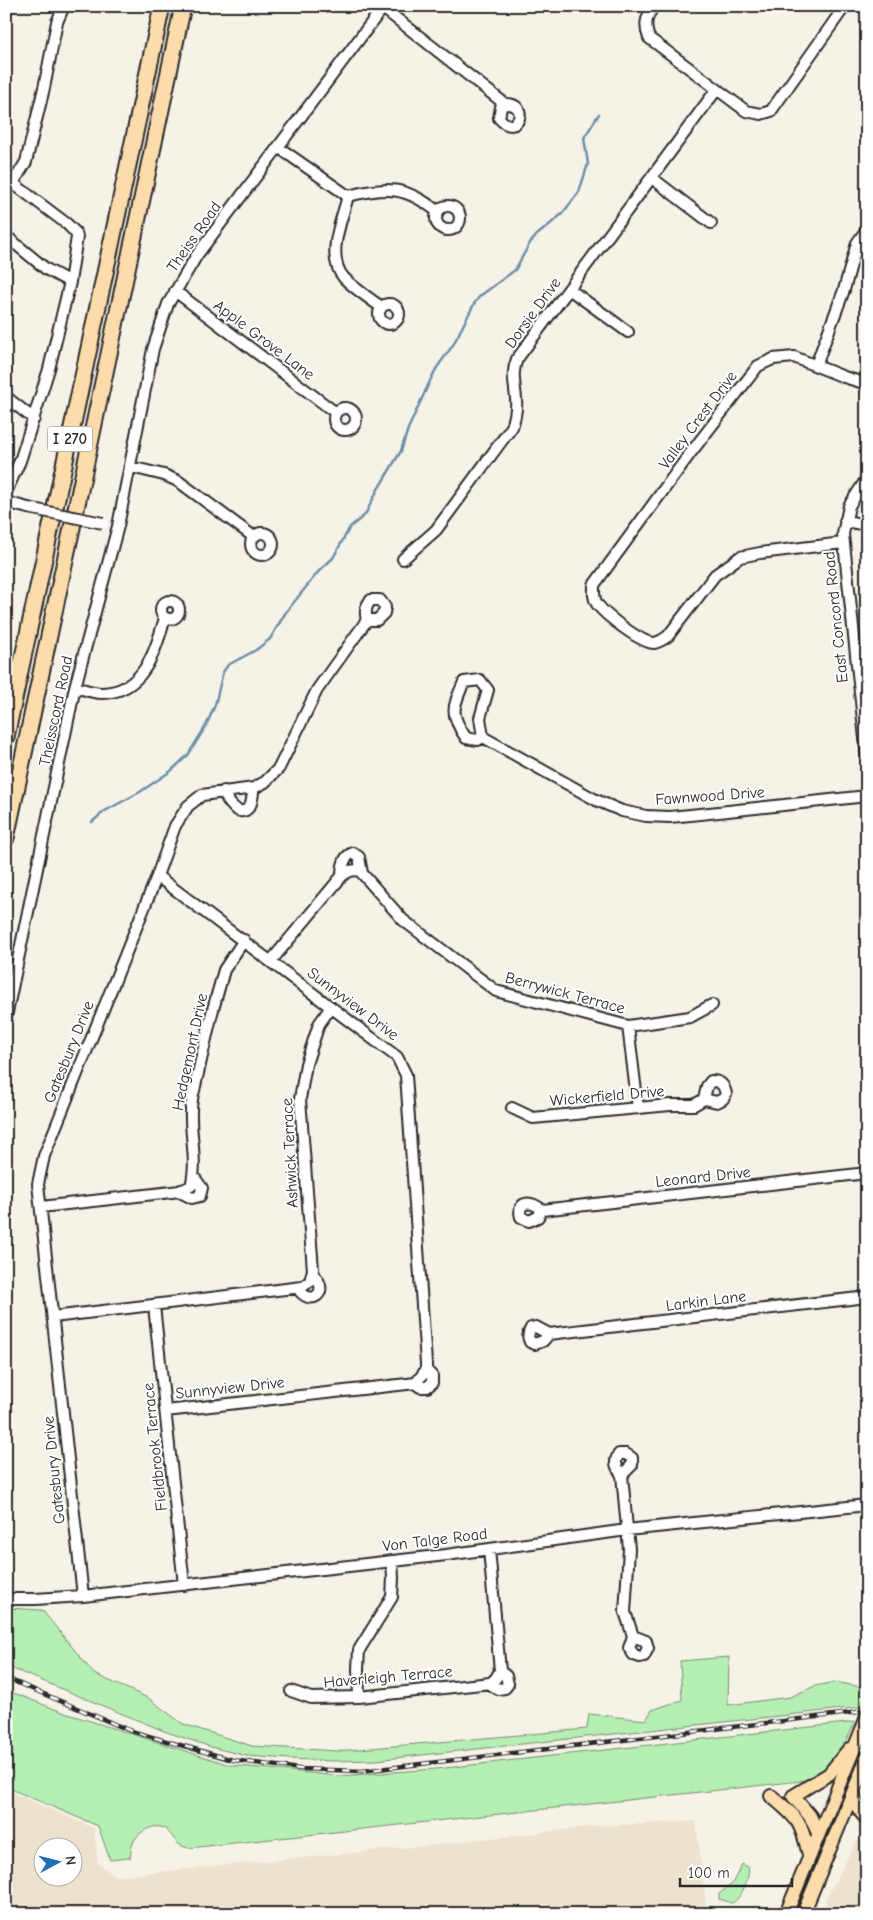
<svg xmlns="http://www.w3.org/2000/svg" width="873" height="1920" font-family="'Comic Neue',sans-serif">
	<rect width="100%" height="100%" fill="#f7f2e8"/>
	<filter id="ink" filterUnits="userSpaceOnUse"><feTurbulence type="fractalNoise" baseFrequency=".02" numOctaves="2"/><feDisplacementMap in="SourceGraphic" scale="10" xChannelSelector="R" yChannelSelector="G"/><feConvolveMatrix kernelMatrix="1 2 1 2 8 2 1 2 1" color-interpolation-filters="sRGB"/></filter>
	<g filter="url(#ink)">
		<path fill="#ede2cd" fill-rule="evenodd" d="M 6,1790 L 94,1828 L 98,1863 L 115,1876 L 432,1845 L 596,1826 L 696,1821 L 707,1912 L 715,1914 L 6,1914 ZM 42,1848 L 72,1848 L 72,1878 L 42,1878 Z
			M 859,1841 L 867,1844 L 867,1914 L 836,1914 L 829,1911 L 825,1900 L 856,1842 Z"/>
		<path fill="#b6efb3" stroke="#708d6f" d="M 6,1608 L 42,1610 L 94,1674 L 148,1698 L 183,1724 L 252,1746 L 337,1751 L 587,1729 L 589,1714 L 646,1720 L 652,1710 L 682,1700 L 680,1661 L 729,1657 L 728,1705 L 790,1697 L 815,1686 L 835,1682 L 867,1688 L 861,1707 L 376,1760 L 332,1761 L 290,1759 L 247,1756 L 211,1747 L 164,1731 L 6,1666 Z
			M 6,1690 L 65,1713 L 230,1765 L 339,1776 L 436,1769 L 855,1722 L 839,1757 L 825,1772 L 801,1781 L 189,1848 C 173,1845 176,1837 165,1829 C 155,1822 137,1832 133,1843 C 131,1847 131,1853 130,1858 L 110,1860 L 98,1826 L 6,1787 Z
			M 742,1864 L 748,1867 C 751,1876 741,1899 732,1903 L 719,1899 L 719,1894 L 732,1884 Z"/>
		<g fill="none" stroke-linecap="round" stroke-linejoin="round">
			<path stroke="#6d90a7" stroke-width="2.5" d="M 92,822 L 105,811 L 140,792 L 171,771 L 188,755 L 206,726 L 215,705 L 223,672 L 228,665 L 256,650 L 270,639 L 286,612 L 319,571 L 333,558 L 350,527 L 365,515 L 377,491 L 401,451 L 408,429 L 429,383 L 436,369 L 453,345 L 474,304 L 480,296 L 515,270 L 530,243 L 537,235 L 562,214 L 579,192 L 588,164 L 584,138 L 599,114"/>
			<g stroke="#2b2b2b" stroke-width="14">
				<path id="minor" d="M 654,6 C 646,17 644,25 649,38 L 746,111 L 761,114 L 771,111 L 845,6
					M 383,8 L 505,104 C 531,102 518,140 499,118 L 501,107 L 505,104
					M 278,147 L 348,196 C 387,186 406,186 438,212
					M 6,178 L 67,224 L 76,233 L 77,237 L 70,282 L 49,369 L 20,461 L 6,492
					M 652,178 L 711,223
					M 13,183 L 26,162 L 44,88 L 57,22 L 64,6
					M 348,196 C 342,220 325,256 344,278 C 355,289 369,298 381,307
					M436 218a12 12 0 1 1 24 0a12 12 0 1 1-24 0Z
					M 6,236 L 46,269 L 70,282
					M 569,289 L 628,332
					M 175,291 L 336,413
					M379 314a10 10 0 1 1 20 0a10 10 0 1 1-20 0Z
					M 816,365 L 844,290 L 857,243 L 867,229
					M 6,397 L 34,419
					M334 419a11 11 0 1 1 22 0a11 11 0 1 1-22 0Z
					M 131,467 L 164,475 L 178,481 L 254,537
					M 867,478 L 849,506 L 843,534 L 867,757
					M 6,502 L 28,508
					M 845,521 L 867,525
					M251 544a11 11 0 1 1 22 0a11 11 0 1 1-22 0Z
					M 843,543 L 760,553 L 740,557 L 715,575 L 668,636 C 664,639 660,642 654,643 C 641,643 605,615 597,604 C 593,598 594,592 594,585 L 689,455 L 758,366 L 773,359 L 794,357 L 844,377 L 867,384
					M 403,559 L 436,530 L 512,427 C 515,418 517,409 516,399 C 515,384 511,373 517,359 L 717,89
					M161 610a9 9 0 1 1 18 0a9 9 0 1 1-18 0Z
					M 480,680 L 488,690 L 480,718 L 483,737 L 478,740 L 466,738 C 449,713 453,707 464,682 Z
					M 75,687 C 83,689 93,693 102,693 C 144,692 155,651 165,618
					M 483,737 L 596,800 L 622,811 L 646,816 L 670,817 L 700,814 L 867,796
					M 224,791 C 226,800 239,820 249,807 C 253,803 252,794 254,788
					M 157,876 L 397,1057 L 406,1075 L 426,1363 L 426,1370 L 416,1383 L 166,1411
					M 342,876 C 342,867 343,856 353,853 L 359,857 L 362,873
					M 271,961 L 342,876 C 348,871 352,869 360,871 L 403,920 L 496,991 L 628,1026 L 690,1017 L 712,1005
					M 6,1017 L 75,687 L 118,526 L 153,349 L 168,304 L 197,255 L 384,6
					M 628,1026 L 638,1108
					M 512,1108 L 533,1118 L 670,1105 L 694,1105 L 704,1099 L 707,1086 L 711,1081 C 721,1081 724,1085 726,1094 L 723,1099 L 717,1102 L 704,1099
					M 181,1190 L 182,1193 L 192,1198 L 200,1196 L 202,1188 L 194,1177
					M 41,1207 L 180,1191 L 191,1186 C 199,1158 187,1127 192,1099 L 212,1013 L 224,970 L 244,940
					M 542,1210 L 538,1217 L 529,1221 L 521,1217 C 516,1200 533,1201 542,1210 L 867,1173
					M 298,1288 C 309,1308 333,1293 312,1273
					M 154,1306 L 184,1585
					M 53,1317 L 302,1287 L 310,1281 L 313,1270 L 300,1099 L 306,1064 L 319,1024 L 331,1007
					M 549,1334 L 543,1341 L 535,1344 L 530,1342 C 527,1337 528,1333 531,1328 L 536,1327 L 549,1334 L 867,1297
					M 416,1383 L 420,1387 L 427,1387 L 432,1383 L 432,1376 L 426,1370
					M 622,1475 L 632,1465 L 632,1458 L 626,1454 L 619,1454 C 613,1462 617,1468 622,1475 L 629,1549 L 625,1612 L 633,1636 L 629,1648 L 634,1655 L 640,1657 L 644,1656 L 648,1648 L 646,1641 L 633,1636
					M 83,1596 L 38,1184 L 44,1156 L 157,876 L 175,826 L 188,806 L 202,795 L 254,788 L 265,782 L 279,768 L 317,690 L 367,620 L 377,620 L 384,613 L 385,607 L 380,600 L 371,600 C 365,606 365,613 367,620
					M 6,1599 L 35,1599 L 83,1596 L 446,1555 L 627,1530 L 867,1505
					M 488,1683 L 498,1689 L 505,1688 L 508,1684 L 506,1676 L 500,1671
					M 291,1691 L 311,1698 L 359,1697 L 491,1683 L 496,1678 L 500,1671 L 489,1549
					M 359,1697 L 358,1669 L 359,1650 L 392,1597 L 393,1578 L 392,1561"/>
			</g>
			<g stroke="#2b2b2b" stroke-width="16">
				<path id="major" d="M 854,1791 C 855,1804 858,1810 867,1819
					M 771,1796 C 798,1818 801,1821 809,1855
					M 818,1833 L 810,1816 L 793,1796 L 829,1774 L 849,1749
					M 786,1914 L 867,1717
					M 803,1914 L 867,1758"/>
			</g>
			<g stroke="#2b2b2b" stroke-width="19">
				<path id="highway" d="M 6,737 L 162,6
					M 6,838 L 183,6"/>
			</g>
			<use href="#minor" stroke="#fff" stroke-width="10"/>
			<use href="#major" stroke="#fddcac" stroke-width="12"/>
			<use href="#highway" stroke="#fddcac" stroke-width="15"/>
			<g stroke="#2b2b2b" stroke-width="4.5">
				<path id="rail" d="M 6,1678 L 131,1731 L 233,1760 L 300,1769 L 362,1771 L 867,1711"/>
			</g>
			<use href="#rail" stroke="#fff" stroke-width="2.5" stroke-dasharray="8" stroke-linecap="butt"/>
			<g stroke="#2b2b2b" stroke-width="14" stroke-linecap="butt">
				<path id="minor-bridge" d="M 28,508 L 103,523"/>
			</g>
			<use href="#minor-bridge" stroke="#fff" stroke-width="10"/>
		</g>
	</g>
	<g text-anchor="middle" dominant-baseline="central" stroke-width="4" stroke-linejoin="round" paint-order="stroke">
		<rect fill="#fff" stroke="#6b6b6b" stroke-width="1" x="47.5" y="426.5" width="45" height="25" rx="4"/>
		<g font-size="15" font-weight="bold" fill="#2b2b2b">
			<text x="70" y="439">I 270</text>
		</g>
		<g font-size="16" fill="#2b2b2b" stroke="#fff">
			<text transform="translate(194 237) rotate(-55)">Theiss Road</text>
			<text transform="translate(533 313) rotate(-54)">Dorsie Drive</text>
			<text transform="translate(264 340) rotate(37)">Apple Grove Lane</text>
			<text transform="translate(698 420) rotate(-53)">Valley Crest Drive</text>
			<text transform="translate(836 617) rotate(-96)">East Concord Road</text>
			<text transform="translate(56 711) rotate(-78)">Theisscord Road</text>
			<text transform="translate(710 796) rotate(-4)">Fawnwood Drive</text>
			<text transform="translate(565 993) rotate(15)">Berrywick Terrace</text>
			<text transform="translate(353 1004) rotate(37)">Sunnyview Drive</text>
			<text transform="translate(69 1052) rotate(-68)">Gatesbury Drive</text>
			<text transform="translate(190 1052) rotate(-78)">Hedgemont Drive</text>
			<text transform="translate(607 1096) rotate(-5)">Wickerfield Drive</text>
			<text transform="translate(290 1153) rotate(-93)">Ashwick Terrace</text>
			<text transform="translate(703 1177) rotate(-6)">Leonard Drive</text>
			<text transform="translate(706 1301) rotate(-7)">Larkin Lane</text>
			<text transform="translate(230 1388) rotate(-6)">Sunnyview Drive</text>
			<text transform="translate(155 1447) rotate(-96)">Fieldbrook Terrace</text>
			<text transform="translate(54 1470) rotate(-96)">Gatesbury Drive</text>
			<text transform="translate(435 1540) rotate(-7)">Von Talge Road</text>
			<text transform="translate(388 1677) rotate(-5)">Haverleigh Terrace</text>
		</g>
	</g>
	<rect width="873" height="1920" fill="none" stroke="#fff" stroke-width="25"/>
	<rect x="12" y="12" width="848" height="1895" fill="none" stroke="#2b2b2b" stroke-width="2" filter="url(#ink)"/>
	<g transform="translate(58 1862) rotate(83)"><circle r="24" fill="#ffffff" stroke="#aaaaaa"/>
	<path d="M0-4L9 19L0 12L-9 19Z" fill="#1f6fb2"/>
	<text y="-8" font-size="14" font-weight="bold" text-anchor="middle" fill="#2b2b2b">N</text>
	</g>
	<path d="M680 1878v8h112v-8" fill="none" stroke="#2b2b2b" stroke-width="2.5"/>
	<text x="688" y="1878" font-size="15" fill="#2b2b2b" stroke="#ffffff" stroke-width="4" paint-order="stroke">100 m</text>
</svg>
